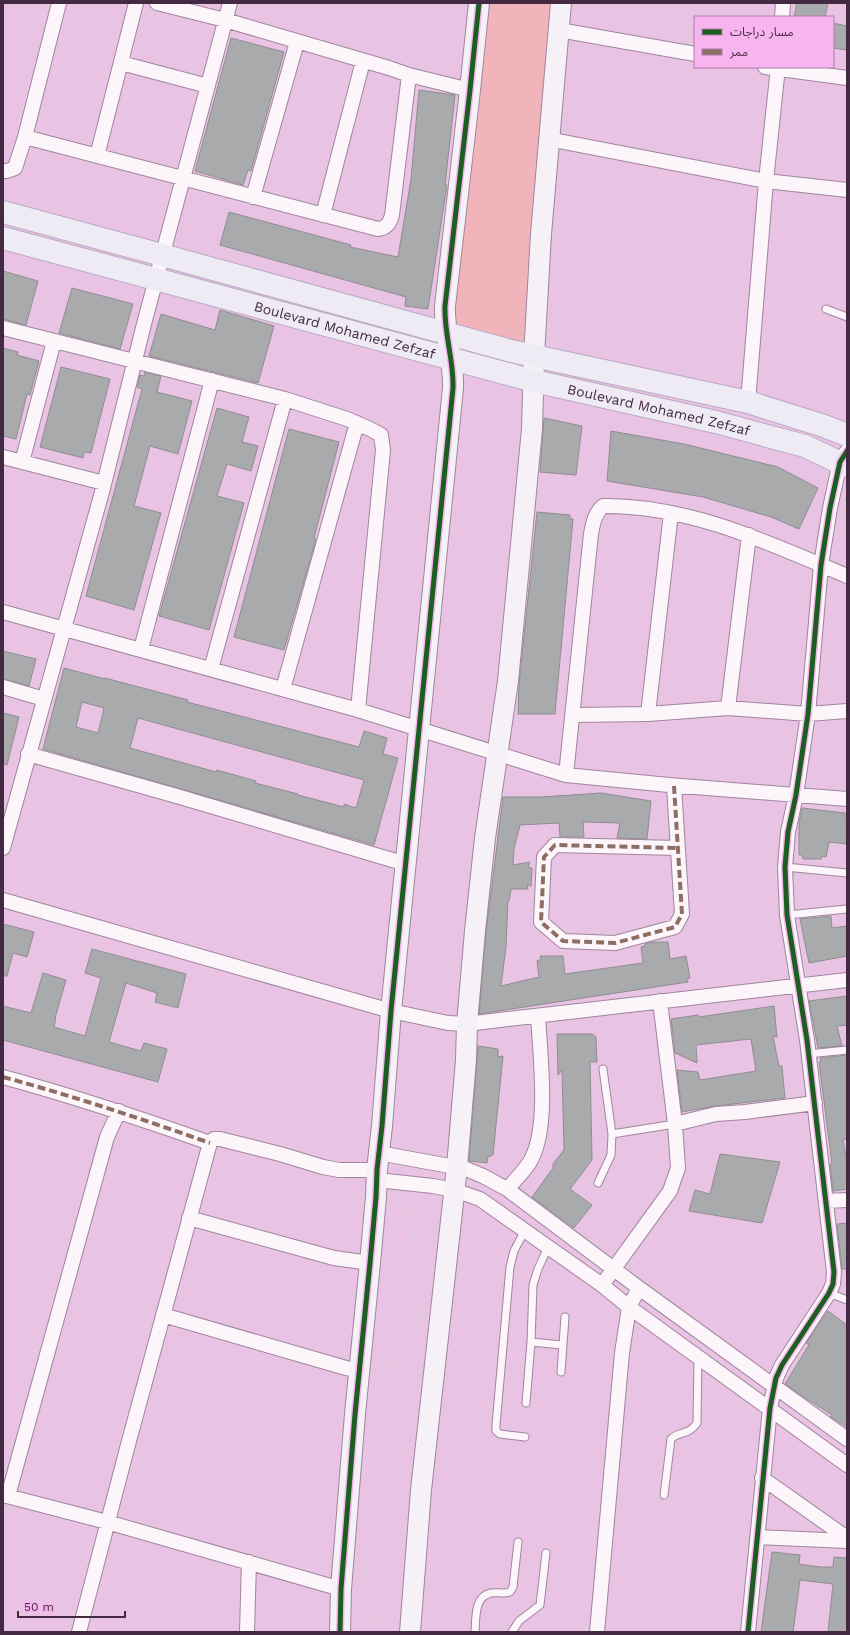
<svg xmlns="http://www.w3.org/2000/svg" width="850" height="1635" font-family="'Work Sans','Noto Sans Arabic',sans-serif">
	<rect width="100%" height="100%" fill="#e8c3e3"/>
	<path fill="#f2b4bb" d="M 474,3 L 555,3 L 523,351 L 441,329 Z"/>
	<path fill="#a9aaab" stroke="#908d92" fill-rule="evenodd" d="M 797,3 L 828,3 L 825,17 L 794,17 Z
		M 833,23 L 847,26 L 847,50 L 833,48 Z
		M 231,38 L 284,52 L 251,171 L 248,170 L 243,185 L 195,171 Z
		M 419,90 L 455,95 L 445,185 L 447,185 L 428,309 L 405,306 L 406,297 L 220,245 L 229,212 L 351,245 L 350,247 L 398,257 L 411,179 Z
		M 3,271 L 38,281 L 26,325 L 3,319 Z
		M 72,288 L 133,304 L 120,349 L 59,333 Z
		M 220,310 L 274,326 L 258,383 L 149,356 L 161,314 L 215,330 Z
		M 3,348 L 18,352 L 17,355 L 39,361 L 30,395 L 27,394 L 16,439 L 3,436 Z
		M 61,367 L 110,379 L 91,453 L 84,452 L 83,458 L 40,447 Z
		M 145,372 L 161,376 L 157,392 L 192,401 L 178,454 L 150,446 L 134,506 L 161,513 L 134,610 L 86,596 L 142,389 L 137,387 L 138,384 L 140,375 L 144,376 Z
		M 217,408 L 249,417 L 242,442 L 258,446 L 251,471 L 227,464 L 217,496 L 244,503 L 209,630 L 159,616 Z
		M 544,418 L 582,426 L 576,475 L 540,472 Z
		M 289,429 L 339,442 L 314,538 L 316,539 L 284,650 L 234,637 Z
		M 611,431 L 684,444 L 778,467 L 818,488 L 799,529 L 771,517 L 703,497 L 607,481 Z
		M 537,512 L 570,515 L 570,519 L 573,519 L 555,714 L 518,714 L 519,684 Z
		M 3,651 L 36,659 L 29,686 L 3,679 Z
		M 64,668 L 105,679 L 105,678 L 188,700 L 187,702 L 359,747 L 364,731 L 387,738 L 383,754 L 398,758 L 374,845 L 43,749 ZM 82,702 L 104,708 L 98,733 L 76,727 ZM 138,718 L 364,780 L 356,808 L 344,804 L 344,807 L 298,795 L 298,794 L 255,783 L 256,781 L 217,770 L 216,772 L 130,748 Z
		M 3,713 L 19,717 L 7,765 L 3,764 Z
		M 601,793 L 651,801 L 647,839 L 617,838 L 620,823 L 583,822 L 584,837 L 560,837 L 559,823 L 520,825 L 514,849 L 513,865 L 530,862 L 528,867 L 532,868 L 531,886 L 527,885 L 528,889 L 511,889 L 509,901 L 508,901 L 506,947 L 501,986 L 539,977 L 537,961 L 541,959 L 540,956 L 563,956 L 565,974 L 643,963 L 641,947 L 645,946 L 645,944 L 652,942 L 668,942 L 670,959 L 686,956 L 690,978 L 687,979 L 688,982 L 479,1014 L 486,932 L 503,797 L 541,797 Z
		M 802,808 L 845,813 L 845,817 L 847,817 L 847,844 L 829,842 L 826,857 L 822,856 L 821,859 L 803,859 L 802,855 L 799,855 L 799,823 Z
		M 831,916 L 832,928 L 847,926 L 847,956 L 809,963 L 800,919 Z
		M 3,924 L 34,932 L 27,957 L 13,953 L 7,976 L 3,976 Z
		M 92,949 L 186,974 L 178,1008 L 155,1002 L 157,993 L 126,983 L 109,1042 L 141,1051 L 144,1043 L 167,1049 L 158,1082 L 3,1040 L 3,1006 L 31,1013 L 43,973 L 66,980 L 55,1018 L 56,1018 L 54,1027 L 85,1036 L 101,978 L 85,973 Z
		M 847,996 L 847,1025 L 837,1026 L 842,1046 L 818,1048 L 809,1001 Z
		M 774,1006 L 777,1037 L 773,1036 L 779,1066 L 782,1066 L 785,1098 L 715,1106 L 682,1112 L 677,1070 L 698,1072 L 700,1080 L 756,1071 L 751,1039 L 696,1045 L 697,1063 L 675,1053 L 671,1019 L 698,1015 L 699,1017 Z
		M 557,1034 L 592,1034 L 596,1037 L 597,1062 L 590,1062 L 592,1160 L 570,1189 L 592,1205 L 574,1228 L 532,1197 L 553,1168 L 553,1164 L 564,1150 L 562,1070 L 558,1075 Z
		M 478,1046 L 498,1049 L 498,1057 L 503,1056 L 493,1155 L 488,1157 L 487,1163 L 469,1161 Z
		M 847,1055 L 847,1139 L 843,1140 L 847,1162 L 847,1189 L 833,1191 L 830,1164 L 832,1164 L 819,1062 L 821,1061 L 820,1058 Z
		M 720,1154 L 780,1162 L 762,1223 L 689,1211 L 695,1190 L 710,1194 Z
		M 847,1223 L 847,1269 L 842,1269 L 837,1224 Z
		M 828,1311 L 847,1325 L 847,1427 L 831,1417 L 832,1415 L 807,1399 L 785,1384 L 809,1345 L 806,1343 Z
		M 772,1552 L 800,1555 L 799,1564 L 820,1567 L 833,1567 L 834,1557 L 847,1558 L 847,1632 L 828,1632 L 833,1584 L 800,1580 L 793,1632 L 761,1632 Z"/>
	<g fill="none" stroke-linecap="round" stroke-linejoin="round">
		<g stroke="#a0859d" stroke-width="9">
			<path id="lane" d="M 826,309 L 847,317
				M 785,867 L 847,873
				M 787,915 L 847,909
				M 808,1054 L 847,1050
				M 612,1134 L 675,1124
				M 598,1183 L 611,1155 L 612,1134 L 603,1069
				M 829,1293 L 847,1300
				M 531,1342 L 562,1345
				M 561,1372 L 565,1317
				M 526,1403 L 531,1342 L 533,1285 L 538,1269 L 548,1247
				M 525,1437 L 500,1434 L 496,1431 L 496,1425 L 510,1267 L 514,1251 L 525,1230
				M 664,1495 L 671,1439 C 679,1431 688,1436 697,1423 L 698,1358
				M 475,1632 C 476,1619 474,1596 491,1593 C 498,1592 504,1594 510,1592 L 513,1587 L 518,1542
				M 512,1632 L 519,1621 L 540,1605 L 546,1553"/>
		</g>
		<g stroke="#a0859d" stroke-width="16">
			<path id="street" d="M 157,3 L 225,20 L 389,68 L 409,75 L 470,90
				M 782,17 L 783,3
				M 559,30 L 695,54
				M 121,63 L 208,86
				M 765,67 L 847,78
				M 25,137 L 378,229 C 387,228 390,223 392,215 L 409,75
				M 548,139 L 766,181 L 847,190
				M 97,156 L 136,3
				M 3,171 L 7,171 L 15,168 L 25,137 L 59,3
				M 253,197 L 297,42
				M 323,215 L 363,61
				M 3,328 L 285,399 L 347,419 L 370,429 L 381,435 L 383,450 L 358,710
				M 748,402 L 766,181 L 778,67
				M 3,457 L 104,483
				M 22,462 L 54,341
				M 3,612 L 358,710 L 566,775 L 669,785 L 847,799
				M 141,649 L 212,380
				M 211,669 L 285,399
				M 3,687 L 44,699
				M 283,689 L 357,423
				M 728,708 L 749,535
				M 648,714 L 671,513
				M 573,715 L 648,714 L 728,708 L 808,714 L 847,711
				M 28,754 L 180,797 L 406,864
				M 566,775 L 591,534 C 593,523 595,513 603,506 C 689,505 769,543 847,576
				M 674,786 L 682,914 L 675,927 L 615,943 L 563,941 L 541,922 L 544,857 L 555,845 L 678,848
				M 3,848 L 102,492 L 144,324 L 230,3
				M 3,900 L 391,1011 L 448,1023 L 467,1024 L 508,1019 L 847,980
				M 3,1077 C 73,1096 142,1119 210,1143
				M 675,1124 L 716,1114 L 745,1112 L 815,1103
				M 379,1153 L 466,1169 L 483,1176 L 507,1189 L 639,1288 L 847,1439
				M 377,1180 L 433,1186 L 454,1190 L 480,1199 L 602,1285 L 629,1307 L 847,1465
				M 507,1189 C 515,1180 527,1169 532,1158 C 549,1124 540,1054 538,1016
				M 826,1201 L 847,1200
				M 189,1218 L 334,1258 L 370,1263
				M 602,1285 L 670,1191 L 678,1168 L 675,1124 L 660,1001
				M 163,1315 L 346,1368 L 359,1371
				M 762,1478 L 847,1538
				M 3,1495 L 107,1522 L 341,1589
				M 8,1496 L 107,1137 L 119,1111
				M 758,1537 L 847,1541
				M 79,1632 L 129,1441 L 210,1143 L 214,1139 L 220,1139 L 280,1154 L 323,1167 L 339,1170 L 377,1170
				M 247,1632 L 249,1562
				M 597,1632 L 622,1353 L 629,1307 L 639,1288
				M 748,1632 L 770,1408 L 776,1378 L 782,1365 L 829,1293 L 833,1284 L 834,1272 L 807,1040 L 787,915 L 785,867 L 788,832 L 796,795 L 808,714 L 821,565 L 830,508 L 840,462 L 847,451"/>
		</g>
		<g stroke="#a0859d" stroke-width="22">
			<path id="secondary" d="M 340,1632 L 341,1589 L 355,1414 L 370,1263 L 376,1197 L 377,1170 L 382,1126 L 391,1011 L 453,388 C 454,360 444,335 445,306 L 470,90 L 479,3
				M 410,1632 L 421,1490 L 457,1167 L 466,1060 L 467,1024 L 475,931 L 485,838 L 508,681 L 532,429 L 534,356 L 541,234 L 561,3"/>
		</g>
		<g stroke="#baaac3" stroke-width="24">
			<g id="primary">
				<path d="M 3,212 L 162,255 L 511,351 L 748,402 L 824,426 L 847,435"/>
				<path id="s1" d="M 3,238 L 534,381 L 716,422 L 760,434 L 805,446 L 847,466"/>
			</g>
		</g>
		<path stroke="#d9ced8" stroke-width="2.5" stroke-dasharray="3 3" stroke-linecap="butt" d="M 410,1196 L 420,1300 L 420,1336
			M 377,1362 L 419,1370
			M 359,1600 L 374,1535 L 410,1425
			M 357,1621 L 396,1623"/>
		<use href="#lane" stroke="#fcf6fb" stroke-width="7"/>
		<use href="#street" stroke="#fcf6fb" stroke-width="14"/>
		<use href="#secondary" stroke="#f6f1f7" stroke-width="20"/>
		<use href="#primary" stroke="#efebf5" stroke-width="22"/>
		<path stroke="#8d6e63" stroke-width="4" stroke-dasharray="8 4" stroke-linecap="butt" d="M 674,786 L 682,914 L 675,927 L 615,943 L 563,941 L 541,922 L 544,857 L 555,845 L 678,848
			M 3,1077 C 73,1096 142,1119 210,1143"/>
		<g stroke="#f7b4ef" stroke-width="8">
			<path id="cycleway" d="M 340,1632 L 341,1589 L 355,1414 L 370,1263 L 376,1197 L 377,1170 L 382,1126 L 391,1011 L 453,388 C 454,360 444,335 445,306 L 470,90 L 479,3
				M 748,1632 L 770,1408 L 776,1378 L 782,1365 L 829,1293 L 833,1284 L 834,1272 L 807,1040 L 787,915 L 785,867 L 788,832 L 796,795 L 808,714 L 821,565 L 830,508 L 840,462 L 847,451"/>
		</g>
		<use href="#cycleway" stroke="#1b5e20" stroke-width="5"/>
	</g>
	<g text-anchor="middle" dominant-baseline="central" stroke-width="3.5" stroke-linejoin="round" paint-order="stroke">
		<g font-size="14" fill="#432941" stroke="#f7b4ef">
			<text stroke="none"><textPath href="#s1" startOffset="354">Boulevard Mohamed Zefzaf</textPath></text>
			<text stroke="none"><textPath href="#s1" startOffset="678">Boulevard Mohamed Zefzaf</textPath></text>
		</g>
	</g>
	<rect width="850" height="1635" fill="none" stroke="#432941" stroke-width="8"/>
	<rect x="694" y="16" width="140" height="52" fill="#f7b4ef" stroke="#af7ca9"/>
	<rect x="702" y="29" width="20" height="6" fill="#1b5e20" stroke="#af7ca9"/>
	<text x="730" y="36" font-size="12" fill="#432941">مسار دراجات</text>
	<rect x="702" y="49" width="20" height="6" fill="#8d6e63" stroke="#af7ca9"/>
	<text x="730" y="56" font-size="12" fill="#432941">ممر</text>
	<path d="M18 1611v6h107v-6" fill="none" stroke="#432941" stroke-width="2"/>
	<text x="24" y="1611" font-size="12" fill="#432941" stroke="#f7b4ef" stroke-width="3" paint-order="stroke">50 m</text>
</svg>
